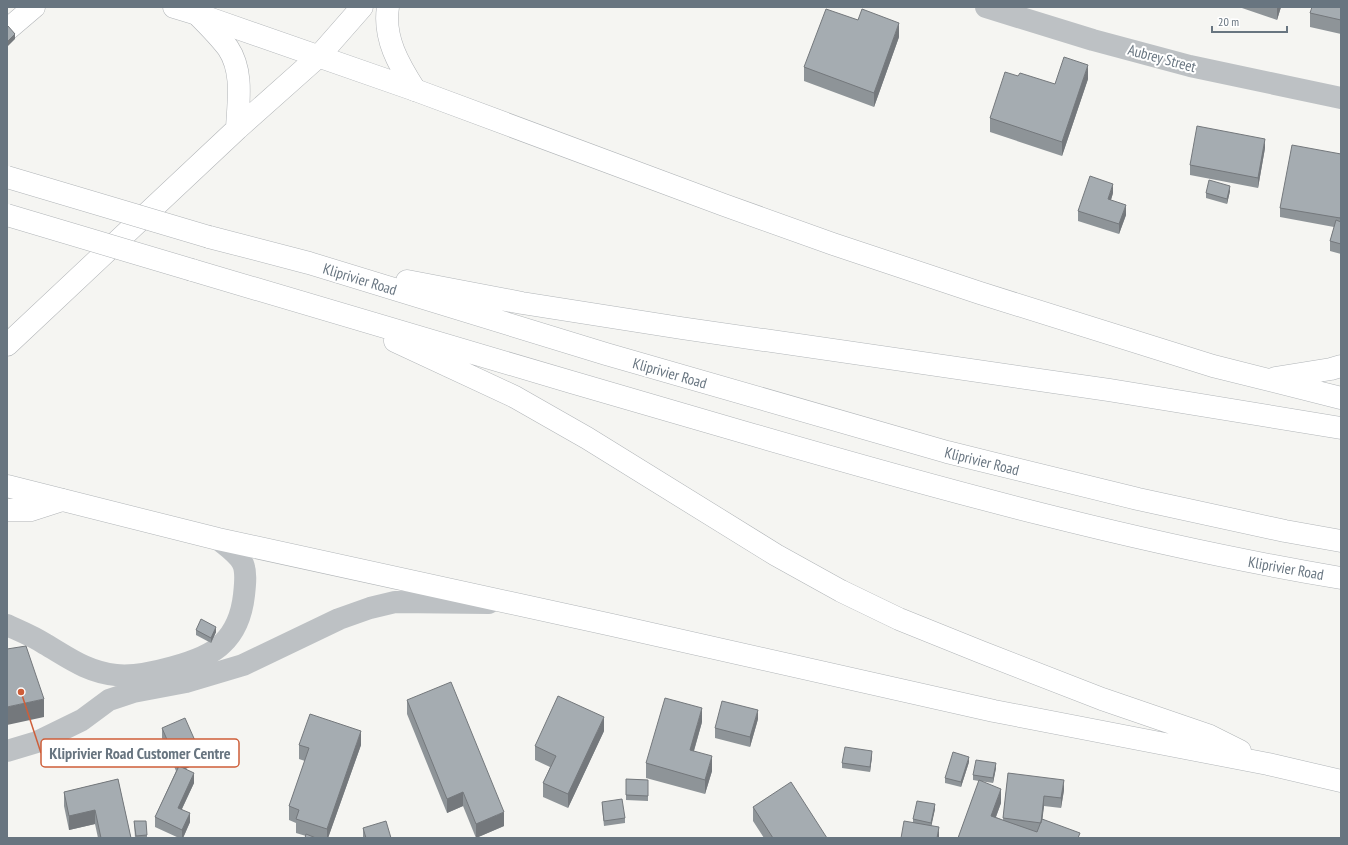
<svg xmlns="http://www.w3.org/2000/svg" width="1348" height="845" font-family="'PT Sans Narrow',sans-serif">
	<rect width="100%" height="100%" fill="#f5f5f2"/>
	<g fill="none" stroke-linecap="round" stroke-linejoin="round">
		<g stroke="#b1b5b8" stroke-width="23">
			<path id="major" d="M 174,7 L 197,14 L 415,90 L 724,205 L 833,244 L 980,293 L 1213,366 L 1341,398
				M 209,237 L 309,263 L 606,354 L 947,452 L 1138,499 L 1285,531 L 1341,541
				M 192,270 C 375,324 559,379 743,432 C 940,489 1138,544 1341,578
				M 407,281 L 522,303 L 681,328 L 1109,390 L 1341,428
				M 395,341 L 515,397 L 587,438 L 776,555 L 841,591 L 899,619 L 981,652 L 1102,699 L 1210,736 L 1240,751
				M 1275,378 L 1331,369 L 1341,366
				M 7,486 L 218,539 L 612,625 L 994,711 L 1268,764 L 1341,781"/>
		</g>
		<g stroke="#b1b4b7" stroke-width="23">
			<path id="highway" d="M 388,7 C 383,38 399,65 415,90
				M 197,14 C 208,25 219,36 228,48 C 244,72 238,103 237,129
				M 7,30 L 34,7
				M 7,345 L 237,129 L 319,56 L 362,7
				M 7,510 L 31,510 L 62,500"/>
		</g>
		<path stroke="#bdc1c4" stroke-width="22" d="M 986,7 L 1093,40 L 1190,66 L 1341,98
			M 7,625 C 20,631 33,636 45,644 C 69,658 87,672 116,675 C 141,678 205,662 222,644 C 236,631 242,613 244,595 C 245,586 247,570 242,562 C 237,553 226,546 218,539
			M 7,751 L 37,742 L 82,720 L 109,700 L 133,692 L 186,682 L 243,665 L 339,619 L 370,608 L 395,602 L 489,603"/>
		<use href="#major" stroke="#fff" stroke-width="22"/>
		<use href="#highway" stroke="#fff" stroke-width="22"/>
		<g stroke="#b1b5b8" stroke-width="23" stroke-linecap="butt">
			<path id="major-bridge" d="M 7,177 L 209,237
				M 7,215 L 192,270"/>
		</g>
		<use href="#major-bridge" stroke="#fff" stroke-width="22"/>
	</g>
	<path fill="#8e9498" d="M 1239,7 L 1281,7 L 1277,20 Z
		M 1341,7 L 1341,34 L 1310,27 L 1310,13 Z
		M 899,37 L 874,107 L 804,81 L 804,67 Z
		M 1018,76 L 1055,84 L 1088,79 L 1062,156 L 990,132 L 990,118 Z
		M 1265,148 L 1258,188 L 1190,175 L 1190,165 Z
		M 1341,154 L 1341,254 L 1330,251 L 1330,241 L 1334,227 L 1280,217 L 1280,208 Z
		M 1230,191 L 1227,204 L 1206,198 L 1206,193 Z
		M 1113,193 L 1111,200 L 1126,215 L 1119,234 L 1078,221 L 1078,211 Z
		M 196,630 L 216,632 L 211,643 L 196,635 Z
		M 407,700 L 504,826 L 476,838 L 463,806 L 447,813 L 407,714 Z
		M 758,719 L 750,747 L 715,738 L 715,728 Z
		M 702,722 L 694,751 L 712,771 L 705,794 L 646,778 L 646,763 Z
		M 162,728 L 200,762 L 185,769 L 194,783 L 182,809 L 190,822 L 183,838 L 179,838 L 155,827 L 155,817 L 176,771 L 162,738 Z
		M 604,731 L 568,808 L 543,797 L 543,783 L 550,767 L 535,760 L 535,746 Z
		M 132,741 L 147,755 L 147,760 L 133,761 Z
		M 299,745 L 361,745 L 328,838 L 305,838 L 306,836 L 296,833 L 296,823 L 289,820 L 289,806 L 305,761 L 299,759 Z
		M 872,756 L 870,772 L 842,768 L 842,763 Z
		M 969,762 L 961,787 L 945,783 L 945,778 Z
		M 996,768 L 993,783 L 980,781 L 1001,803 L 996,817 L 1003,820 L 1008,773 L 1064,790 L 1061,808 L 1044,806 L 1042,819 L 1080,838 L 958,838 L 979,781 L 973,780 L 973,775 Z
		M 118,779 L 131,838 L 98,838 L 95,824 L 69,830 L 64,806 L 64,792 Z
		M 626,779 L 648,780 L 648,801 L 626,800 Z
		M 602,802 L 625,818 L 625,823 L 604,826 L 602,807 Z
		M 753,807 L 827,838 L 764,838 L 753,821 Z
		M 935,809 L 931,825 L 939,836 L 939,838 L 901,838 L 913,822 L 913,819 Z
		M 134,821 L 147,835 L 147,838 L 135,838 Z
		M 363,828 L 391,838 L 363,838 Z"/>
	<path fill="#74787c" d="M 1277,7 L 1281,7 L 1277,20 Z
		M 899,23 L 899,37 L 874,107 L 874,93 Z
		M 15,34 L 15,39 L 7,47 L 7,42 Z
		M 1088,65 L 1088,79 L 1062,156 L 1062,142 Z
		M 1265,139 L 1265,148 L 1258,188 L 1258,178 Z
		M 1113,184 L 1113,193 L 1108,209 L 1108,199 Z
		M 1230,186 L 1230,191 L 1227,204 L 1227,199 Z
		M 1126,205 L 1126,215 L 1119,234 L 1119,224 Z
		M 216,627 L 216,632 L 211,643 L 211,638 Z
		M 44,699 L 44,717 L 7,725 L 7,707 Z
		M 702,708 L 702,722 L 690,764 L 690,750 Z
		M 758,710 L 758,719 L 750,747 L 750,737 Z
		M 604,717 L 604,731 L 568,808 L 568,794 Z
		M 361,731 L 361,745 L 328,838 L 327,838 L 327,829 Z
		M 872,751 L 872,756 L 870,772 L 870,767 Z
		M 200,752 L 200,762 L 177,773 L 177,763 Z
		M 712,756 L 712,771 L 705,794 L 705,780 Z
		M 969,757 L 969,762 L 961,787 L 961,782 Z
		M 996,763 L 996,768 L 993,783 L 993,778 Z
		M 194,773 L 194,783 L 178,817 L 178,808 Z
		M 1064,780 L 1064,790 L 1061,808 L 1061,798 Z
		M 1001,789 L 1001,803 L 991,830 L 991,816 Z
		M 463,792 L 463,806 L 447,813 L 447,799 Z
		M 1044,796 L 1044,806 L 1041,832 L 1041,823 Z
		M 935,804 L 935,809 L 931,828 L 931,823 Z
		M 95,810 L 95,824 L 69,830 L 69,816 Z
		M 504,812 L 504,826 L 476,838 L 476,824 Z
		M 190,813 L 190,822 L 183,838 L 182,838 L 182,830 Z
		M 939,827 L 939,838 L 937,838 Z"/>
	<path fill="#a5acb1" stroke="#74787c" d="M 1312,7 L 1341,7 L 1341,20 L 1310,13 Z
		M 826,9 L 858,20 L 862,9 L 899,23 L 874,93 L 804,67 Z
		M 8,26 L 15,34 L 7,42 L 7,27 Z
		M 1064,57 L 1088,65 L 1062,142 L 990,118 L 1005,72 L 1018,76 L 1020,73 L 1055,84 Z
		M 1197,126 L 1265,139 L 1258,178 L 1190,165 Z
		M 1292,145 L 1341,154 L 1341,215 L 1340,218 L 1280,208 Z
		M 1090,176 L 1113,184 L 1108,199 L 1126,205 L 1119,224 L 1078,211 Z
		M 1209,180 L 1230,186 L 1227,199 L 1206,193 Z
		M 1336,220 L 1341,222 L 1341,244 L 1330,241 Z
		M 201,619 L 216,627 L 211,638 L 196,630 Z
		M 26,646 L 44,699 L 7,707 L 7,649 Z
		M 451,682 L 504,812 L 476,824 L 463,792 L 447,799 L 407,700 Z
		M 558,696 L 604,717 L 568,794 L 543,783 L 556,756 L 535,746 Z
		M 665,698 L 702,708 L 690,750 L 712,756 L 705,780 L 646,763 Z
		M 722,701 L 758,710 L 750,737 L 715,728 Z
		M 310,714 L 361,731 L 327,829 L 296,819 L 299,810 L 289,806 L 309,748 L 299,745 Z
		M 185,718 L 200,752 L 177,763 L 162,728 Z
		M 845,747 L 872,751 L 870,767 L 842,763 Z
		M 953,752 L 969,757 L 961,782 L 945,778 Z
		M 976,760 L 996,763 L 993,778 L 973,775 Z
		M 179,766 L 194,773 L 178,808 L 190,813 L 182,830 L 155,817 Z
		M 1008,773 L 1064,780 L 1061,798 L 1044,796 L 1041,823 L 1003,818 Z
		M 118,779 L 131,838 L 101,838 L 95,810 L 69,816 L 64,792 Z
		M 626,779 L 648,780 L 648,796 L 626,795 Z
		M 979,780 L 1001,789 L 991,816 L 1037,832 L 1042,819 L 1080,833 L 1078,838 L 958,838 Z
		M 791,782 L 827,838 L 773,838 L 753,807 Z
		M 622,799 L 625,818 L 604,821 L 602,802 Z
		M 917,801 L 935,804 L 931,823 L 913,819 Z
		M 134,821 L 146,821 L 147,835 L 136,836 Z
		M 386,821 L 391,838 L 366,838 L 363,828 Z
		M 904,821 L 939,827 L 937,838 L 901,838 Z
		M 306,834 L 316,838 L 305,838 Z"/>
	<g text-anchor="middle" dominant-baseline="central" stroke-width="4" stroke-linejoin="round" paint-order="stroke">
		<g font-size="15" fill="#687580" stroke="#fff">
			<text transform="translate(1162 58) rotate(15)">Aubrey Street</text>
			<text transform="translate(360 279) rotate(17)">Kliprivier Road</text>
			<text transform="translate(670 373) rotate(16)">Kliprivier Road</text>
			<text transform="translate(982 461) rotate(14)">Kliprivier Road</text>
			<text transform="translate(1286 568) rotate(10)">Kliprivier Road</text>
		</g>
	</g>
	<path fill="none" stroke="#ce5e39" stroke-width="1.5" d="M21 692L41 753"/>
	<circle fill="#ce5e39" stroke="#fff" stroke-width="1.5" cx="21" cy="692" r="4"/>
	<rect fill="#fff" stroke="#ce5e39" stroke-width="1.5" x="41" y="739" width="198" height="28" rx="4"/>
	<g font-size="16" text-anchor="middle" font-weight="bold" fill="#687580">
		<text x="140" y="759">Kliprivier Road Customer Centre</text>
	</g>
	<rect width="1348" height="845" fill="none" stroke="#687580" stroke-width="16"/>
	<path d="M1212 26v6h75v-6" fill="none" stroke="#687580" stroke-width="2"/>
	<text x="1218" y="26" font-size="12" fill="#687580" stroke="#ffffff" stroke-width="3" paint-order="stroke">20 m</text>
</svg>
